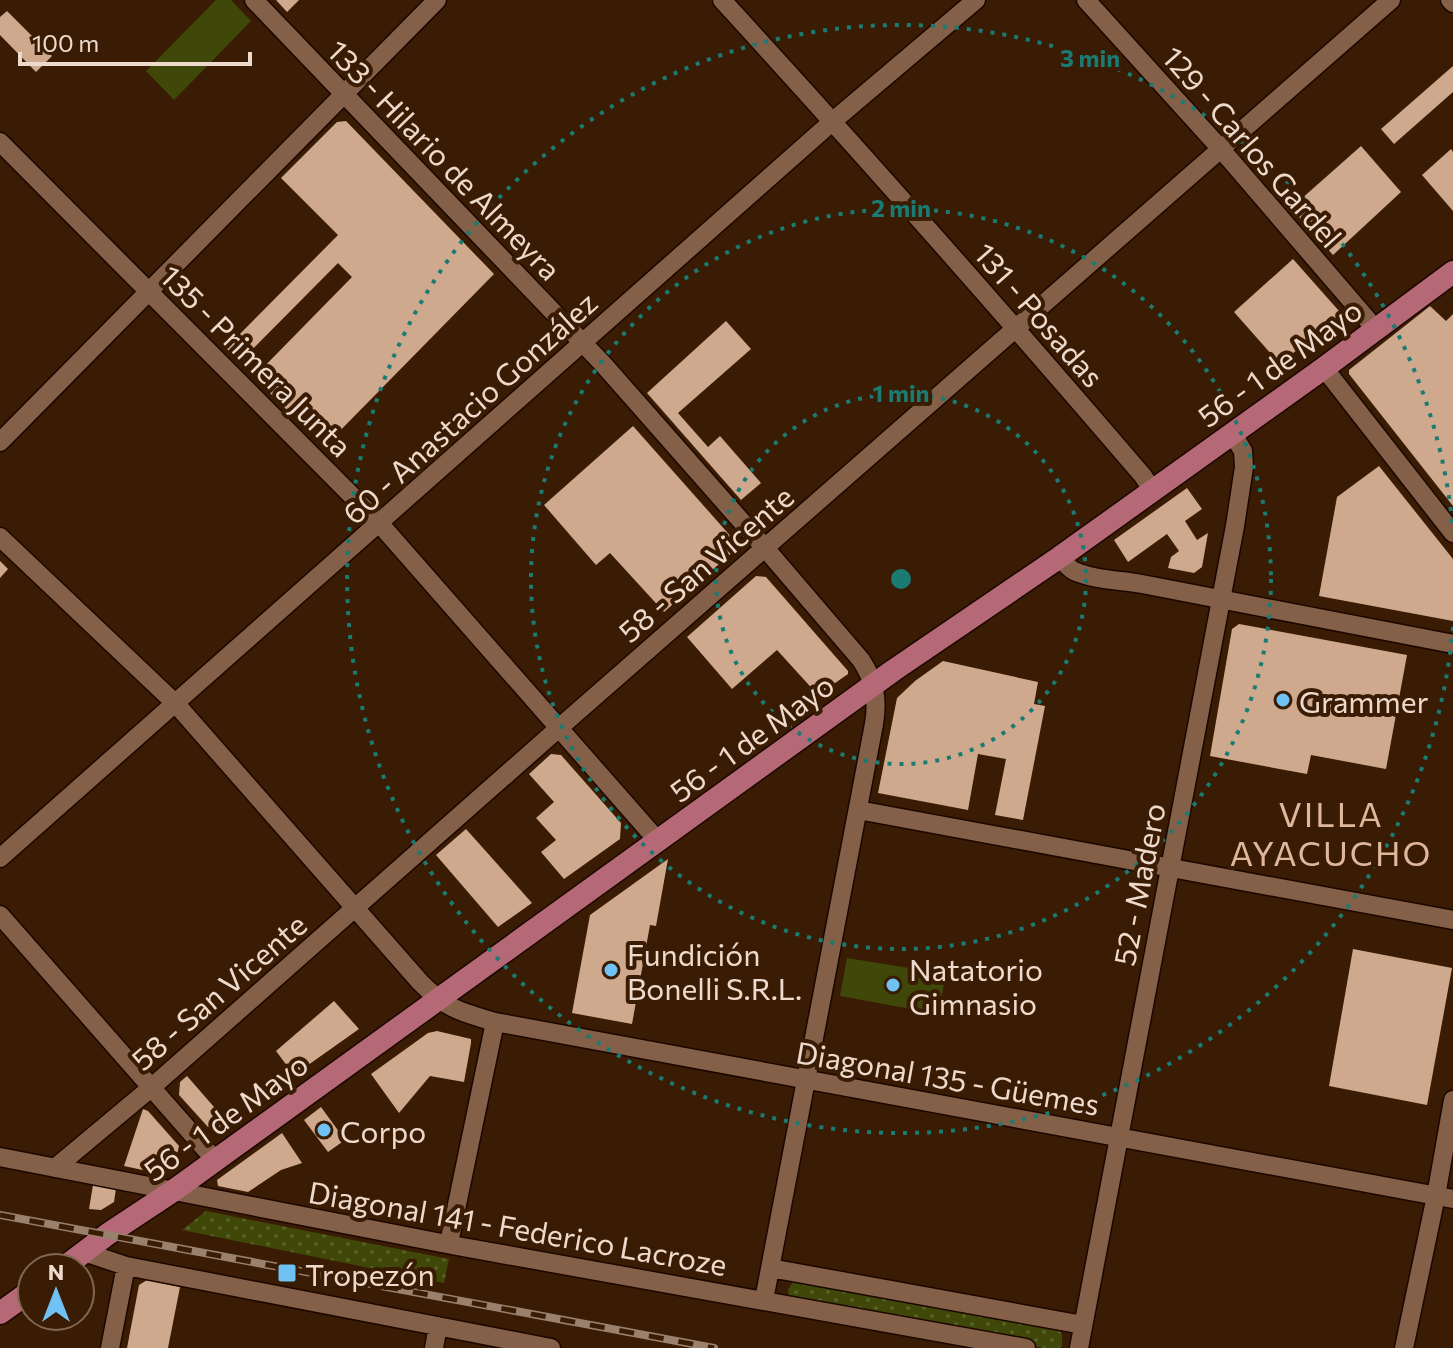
<svg xmlns="http://www.w3.org/2000/svg" width="1453" height="1348" font-family="Commissioner,sans-serif">
	<defs>
		<pattern id="green-dots" width="8" height="8" patternUnits="userSpaceOnUse" patternTransform="scale(2)"><rect width="8" height="8" fill="#3f4809"/><path d="M2 2h.1M6 6h.1" fill="none" stroke="#5b622c" stroke-width="1.8" stroke-linecap="round"/></pattern>
	</defs>
	<rect width="100%" height="100%" fill="#391c03"/>
	<path fill="url(#green-dots)" d="M 206,1211 L 449,1259 L 444,1283 L 182,1230 Z
		M 794,1280 L 1059,1329 L 1062,1335 L 1062,1346 L 1059,1348 L 1044,1348 L 789,1300 L 788,1290 Z"/>
	<path fill="#3f4809" d="M 216,0 L 231,0 L 251,21 L 174,100 L 146,71 Z
		M 847,958 L 946,974 L 938,1014 L 840,996 Z"/>
	<path fill="#cfa98d" d="M 276,0 L 299,0 L 287,12 Z
		M 7,11 L 52,56 L 36,72 L 0,35 L 0,17 Z
		M 1453,66 L 1453,92 L 1394,144 L 1381,129 Z
		M 346,121 L 494,274 L 324,447 L 254,377 L 352,277 L 338,263 L 240,362 L 226,348 L 338,235 L 281,178 L 337,122 Z
		M 1361,146 L 1401,192 L 1333,255 L 1291,208 Z
		M 1451,149 L 1453,152 L 1453,211 L 1422,175 Z
		M 1293,259 L 1339,311 L 1338,321 L 1279,363 L 1234,312 Z
		M 1430,306 L 1446,321 L 1453,314 L 1453,506 L 1349,374 L 1349,370 Z
		M 726,321 L 751,349 L 678,413 L 708,447 L 720,436 L 761,483 L 741,500 L 647,393 Z
		M 633,426 L 734,540 L 734,551 L 664,612 L 610,553 L 596,565 L 544,505 Z
		M 1379,466 L 1453,559 L 1453,621 L 1319,596 L 1337,497 Z
		M 1187,488 L 1202,509 L 1185,521 L 1197,540 L 1208,533 L 1202,567 L 1194,573 L 1168,568 L 1171,557 L 1179,551 L 1167,534 L 1128,562 L 1114,540 Z
		M 0,561 L 8,569 L 0,578 Z
		M 756,576 L 766,577 L 848,671 L 848,674 L 818,695 L 777,650 L 732,689 L 687,637 Z
		M 1239,624 L 1407,655 L 1386,769 L 1311,755 L 1307,774 L 1210,756 L 1232,629 Z
		M 943,661 L 1038,682 L 1034,704 L 1045,706 L 1023,820 L 995,815 L 1006,759 L 978,754 L 968,810 L 878,793 L 897,698 L 915,681 Z
		M 551,754 L 561,755 L 621,823 L 620,839 L 564,879 L 541,852 L 556,840 L 536,818 L 554,802 L 529,774 Z
		M 466,829 L 532,903 L 498,927 L 436,855 Z
		M 668,859 L 656,926 L 650,925 L 632,1024 L 572,1013 L 590,915 Z
		M 1353,949 L 1452,968 L 1427,1105 L 1329,1086 Z
		M 334,1001 L 359,1029 L 294,1075 L 276,1051 Z
		M 437,1031 L 471,1039 L 471,1043 L 464,1082 L 430,1076 L 399,1113 L 371,1074 L 428,1033 Z
		M 187,1076 L 228,1123 L 219,1130 L 208,1127 L 179,1095 L 180,1082 Z
		M 321,1107 L 345,1140 L 328,1152 L 304,1120 Z
		M 143,1109 L 148,1111 L 179,1146 L 177,1155 L 152,1172 L 124,1166 Z
		M 282,1133 L 302,1163 L 281,1170 L 248,1192 L 218,1186 L 217,1180 Z
		M 93,1185 L 116,1188 L 114,1202 L 101,1210 L 89,1209 Z
		M 147,1280 L 180,1287 L 168,1348 L 127,1348 L 139,1285 Z"/>
	<g fill="none" stroke-linecap="round" stroke-linejoin="round">
		<g stroke="#1c0700" stroke-width="21">
			<path id="minor" d="M 254,0 L 603,364 L 765,548 L 861,660 C 875,681 878,700 874,724 L 764,1300
				M 722,0 C 865,156 1005,315 1143,476 L 1152,490
				M 1086,0 L 1220,148 L 1367,319 L 1375,331
				M 1450,0 L 1453,3
				M 0,142 L 380,524 L 658,841
				M 1324,368 L 1453,533
				M 0,442 L 437,0
				M 0,537 L 176,704 L 420,982 C 445,1008 460,1012 495,1022 L 1453,1199
				M 1060,557 C 1064,562 1068,568 1074,571 C 1094,580 1120,580 1142,584 L 1453,644
				M 858,810 L 1453,920
				M 0,858 L 833,121 L 976,0
				M 0,915 L 215,1160
				M 0,1157 L 457,1246 L 1026,1348
				M 55,1168 L 152,1087 L 560,727 L 1391,0
				M 449,1243 L 495,1022
				M 84,1252 L 126,1266 L 551,1348
				M 770,1268 L 1083,1325
				M 110,1348 L 126,1266
				M 434,1348 L 438,1326
				M 1079,1348 L 1235,526 L 1244,467 L 1243,451 L 1232,433
				M 1404,1348 L 1436,1196 L 1453,1100"/>
		</g>
		<g stroke="#1c0700" stroke-width="25">
			<path id="major" d="M 63,1268 L 108,1234 L 173,1191 L 894,670 L 1060,557 L 1324,368 L 1453,272
				M 0,1313 L 32,1290"/>
		</g>
		<use href="#minor" stroke="#836047" stroke-width="18"/>
		<use href="#major" stroke="#b56876" stroke-width="22"/>
		<g stroke="#99816e" stroke-width="8">
			<path id="rail" d="M 0,1215 L 714,1348"/>
		</g>
		<use href="#rail" stroke="#391c03" stroke-width="5" stroke-dasharray="15" stroke-linecap="butt"/>
	</g>
	<g fill="none" stroke="#1a7b73" stroke-width="4" stroke-dasharray="4 8">
		<circle cx="901" cy="579" r="185"/>
		<circle cx="901" cy="579" r="370"/>
		<path d="M1453 627A554 554 0 1 1 1453 531"/>
	</g>
	<g fill="#70c1f4" stroke="#391c03" stroke-width="3">
		<circle cx="1283" cy="700" r="8"/>
		<circle cx="611" cy="970" r="8"/>
		<circle cx="893" cy="985" r="8"/>
		<circle cx="324" cy="1130" r="8"/>
		<rect x="277" y="1263" width="20" height="20" rx="4"/>
	</g>
	<g text-anchor="middle" dominant-baseline="central" stroke-width="8" stroke-linejoin="round" paint-order="stroke">
		<g font-size="30" fill="#eedacc" stroke="#391c03">
			<text transform="translate(1253 146) rotate(49)">129 - Carlos Gardel</text>
			<text transform="translate(445 159) rotate(46)">133 - Hilario de Almeyra</text>
			<text transform="translate(1040 314) rotate(49)">131 - Posadas</text>
			<text transform="translate(257 360) rotate(45)">135 - Primera Junta</text>
			<text transform="translate(1279 362) rotate(-36)">56 - 1 de Mayo</text>
			<text transform="translate(469 407) rotate(-42)">60 - Anastacio González</text>
			<text transform="translate(705 563) rotate(-41)">58 - San Vicente</text>
			<text transform="translate(751 737) rotate(-36)">56 - 1 de Mayo</text>
			<text transform="translate(1138 884) rotate(-79)">52 - Madero</text>
			<text transform="translate(218 991) rotate(-41)">58 - San Vicente</text>
			<text transform="translate(948 1077) rotate(10)">Diagonal 135 - Güemes</text>
			<text transform="translate(225 1116) rotate(-36)">56 - 1 de Mayo</text>
			<text transform="translate(518 1227) rotate(10)">Diagonal 141 - Federico Lacroze</text>
		</g>
		<g font-size="30" fill="#eedacc" stroke="#391c03" text-anchor="start">
			<text x="1299" y="700">Grammer</text>
			<text x="627" y="953">Fundición<tspan x="627" dy="34">Bonelli S.R.L.</tspan></text>
			<text x="909" y="968">Natatorio<tspan x="909" dy="34">Gimnasio</tspan></text>
			<text x="340" y="1130">Corpo</text>
			<text x="305" y="1273">Tropezón</text>
		</g>
		<g font-size="34" letter-spacing="2" fill="#dfb89c" stroke="#391c03">
			<text x="1331" y="813">VILLA<tspan x="1331" dy="39">AYACUCHO</tspan></text>
		</g>
	</g>
	<circle cx="901" cy="579" r="12" fill="#1a7b73" stroke="#391c03" stroke-width="4"/>
	<g font-size="24" text-anchor="middle" font-weight="bold" fill="#1a7b73" stroke="#391c03" stroke-width="8" stroke-linejoin="round" paint-order="stroke">
		<text x="1090" y="67">3 min</text>
		<text x="901" y="217">2 min</text>
		<text x="901" y="402">1 min</text>
	</g>
	<g transform="translate(56 1292)"><circle r="38" fill="#391c03" stroke="#816853" stroke-width="2"/>
	<path d="M0-6L14 30L0 20L-14 30Z" fill="#70c1f4"/>
	<text y="-12" font-size="22" font-weight="bold" text-anchor="middle" fill="#eedacc">N</text>
	</g>
	<path d="M20 52v12h230v-12" fill="none" stroke="#eedacc" stroke-width="4"/>
	<text x="32" y="52" font-size="24" fill="#eedacc" stroke="#391c03" stroke-width="6" paint-order="stroke">100 m</text>
</svg>
